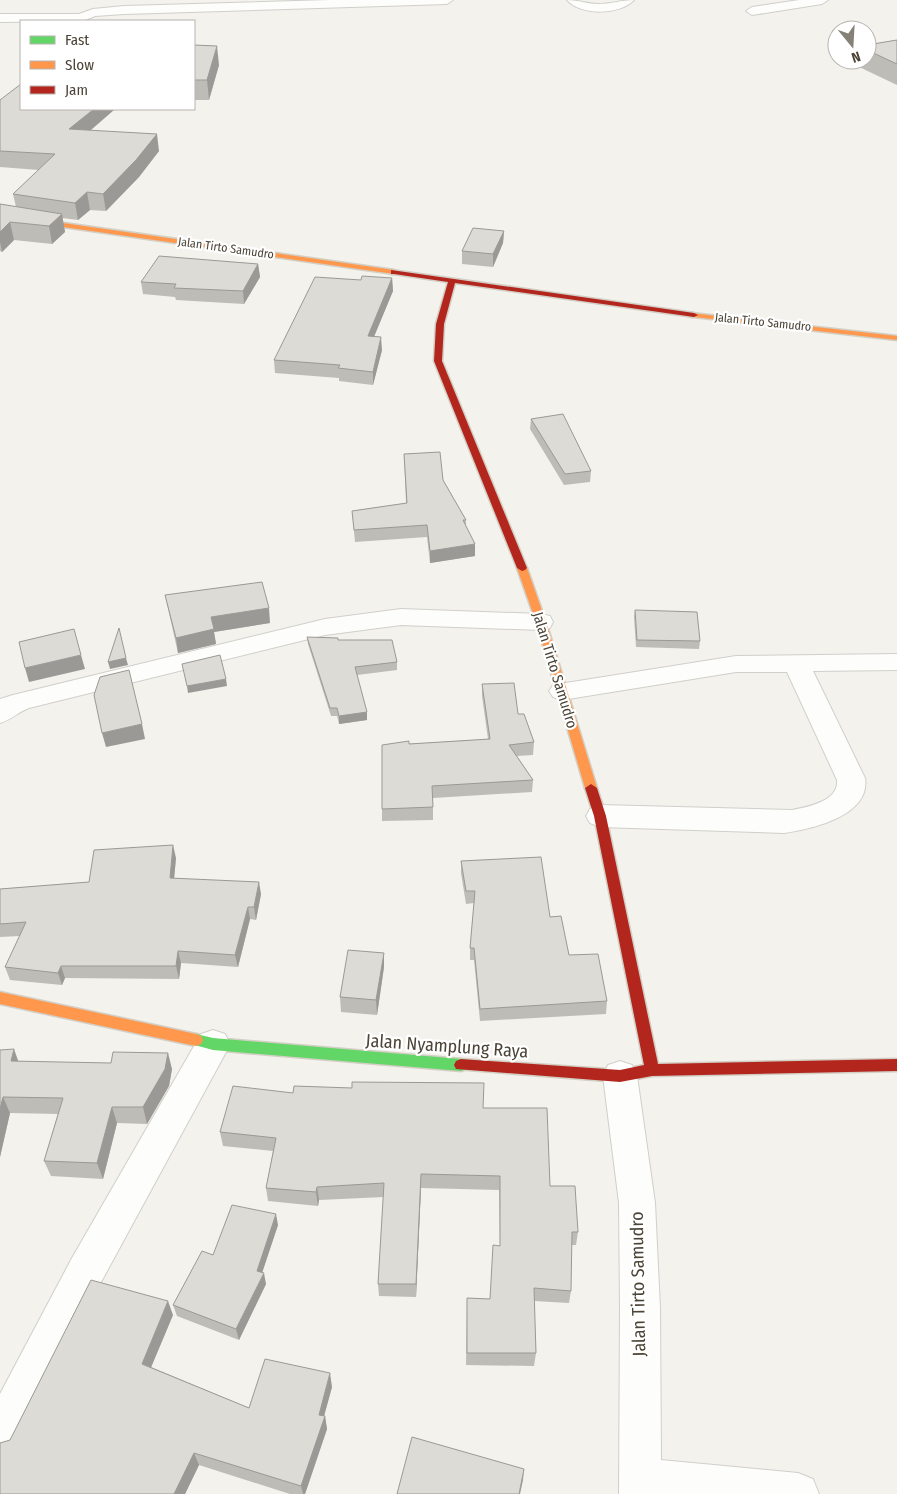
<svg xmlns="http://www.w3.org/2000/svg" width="897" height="1494" font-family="'Fira Sans Condensed',sans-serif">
	<rect width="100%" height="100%" fill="#f3f2ed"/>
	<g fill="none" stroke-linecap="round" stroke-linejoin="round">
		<g stroke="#d1cfca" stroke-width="2">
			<path id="street" d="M 330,0 L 453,0 L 447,4 L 124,14 L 95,16 L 83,21 L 0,22 L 0,14 L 79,14 L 93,9 L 124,6 Z
				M 567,0 C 578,0 588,4 598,4 C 611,4 622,0 634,0 C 620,15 581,16 567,0 Z
				M 799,0 L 828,0 L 822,4 L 752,15 L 746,11 L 752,7 Z
				M 401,609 L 541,614 L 550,616 L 553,622 L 550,628 L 541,630 L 401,625 L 325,635 L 29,708 C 18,712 11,720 0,723 L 0,699 L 13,695 L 325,619 Z
				M 897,654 L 897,670 L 813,671 L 865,778 C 871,816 811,829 784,833 L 600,827 L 590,823 L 586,816 L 590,809 L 600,805 L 792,810 C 808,807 839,801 837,780 L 787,672 L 736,672 L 562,700 L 553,697 L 549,691 L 553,685 L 736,656 Z
				M 213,1030 L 225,1034 L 230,1044 L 225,1054 L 100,1284 L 15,1451 L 0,1457 L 0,1394 L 72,1258 L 201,1034 Z
				M 620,1061 L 632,1065 L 637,1076 L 655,1203 L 660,1308 L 661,1460 L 798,1473 L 813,1479 L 819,1494 L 619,1494 L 620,1308 L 619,1203 L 603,1076 L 608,1065 Z"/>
		</g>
		<g stroke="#d3cfc4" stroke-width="3">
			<path id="fast" d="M 196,1034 L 213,1038 L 461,1059 L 466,1061 L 468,1065 L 466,1069 L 461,1071 L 213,1050 L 191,1044 L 189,1040 L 191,1036 Z"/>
		</g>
		<g stroke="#d3cfc4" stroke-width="3">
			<path id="slow" d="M 0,214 L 394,270 L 398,272 L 394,274 L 0,218 Z
				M 691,313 L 897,336 L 897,340 L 694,317 L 691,317 Z
				M 522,565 L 527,568 L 546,622 L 597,788 L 595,791 L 591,792 L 585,788 L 536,622 L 517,568 Z
				M 0,992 L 196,1034 L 201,1036 L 203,1040 L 201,1044 L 196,1046 L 0,1004 Z"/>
		</g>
		<g stroke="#d3cfc4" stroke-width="3">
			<path id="jam" d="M 391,270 L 694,313 L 698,315 L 694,317 L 455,283 L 444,324 L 442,361 L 527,568 L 525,570 L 522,571 L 517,568 L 434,361 L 436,324 L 448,282 L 394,274 L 391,274 Z
				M 591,784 L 597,788 L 606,816 L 658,1064 L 897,1059 L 897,1071 L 652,1076 L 620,1082 L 456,1069 L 454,1065 L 456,1061 L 461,1059 L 620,1070 L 644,1065 L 594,816 L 585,788 Z"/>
		</g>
		<use href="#street" fill="#fdfdfc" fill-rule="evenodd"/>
		<use href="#fast" fill="#63d668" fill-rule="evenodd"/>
		<use href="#slow" fill="#ff974d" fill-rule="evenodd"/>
		<use href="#jam" fill="#b3261e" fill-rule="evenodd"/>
	</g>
	<path fill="#bebcb7" d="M 897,40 L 897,85 L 855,65 L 856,60 L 867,60 L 867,45 Z
		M 194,45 L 219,65 L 209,100 L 194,100 Z
		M 0,100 L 21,109 L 115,109 L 90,131 L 159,151 L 139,177 L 106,211 L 90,210 L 78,220 L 62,218 L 65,232 L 52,244 L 14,240 L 2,252 L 0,251 L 0,204 L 16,207 L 13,194 L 39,170 L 0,167 Z
		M 504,231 L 503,243 L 493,267 L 462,264 L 462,251 Z
		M 258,264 L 260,277 L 244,304 L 176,300 L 175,297 L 143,294 L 141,282 Z
		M 392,278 L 393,291 L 374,336 L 382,350 L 373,385 L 339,381 L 339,378 L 275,373 L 274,360 L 361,280 Z
		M 531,419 L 591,471 L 590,482 L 564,485 L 530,429 Z
		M 404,454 L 443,480 L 466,520 L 466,526 L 475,556 L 430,563 L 427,537 L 355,542 L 352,511 L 406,503 Z
		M 165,595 L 270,623 L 214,632 L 216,644 L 178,653 Z
		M 635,610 L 700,641 L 699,649 L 636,647 L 634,617 Z
		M 307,637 L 397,662 L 397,670 L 357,675 L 367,712 L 367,720 L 339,724 L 337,716 L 331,716 L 308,644 Z
		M 482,684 L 518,714 L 534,742 L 533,755 L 517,756 L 533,780 L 532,792 L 433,798 L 433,820 L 382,821 L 382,809 L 409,744 L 488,739 L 482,696 Z
		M 176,858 L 174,878 L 261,894 L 256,920 L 250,919 L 238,967 L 181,963 L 179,979 L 65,978 L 62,985 L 10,980 L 5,967 L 20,936 L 0,937 L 0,889 L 89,882 Z
		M 461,861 L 550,917 L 569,955 L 607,1001 L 606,1014 L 480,1021 L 474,960 L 470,960 L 470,948 L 474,903 L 466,904 L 461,873 Z
		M 384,953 L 384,967 L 377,1015 L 341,1012 L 340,997 Z
		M 0,1050 L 18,1061 L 172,1069 L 169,1086 L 147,1124 L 117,1123 L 103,1179 L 51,1176 L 44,1161 L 58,1114 L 10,1113 L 0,1157 Z
		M 293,1093 L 483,1108 L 550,1186 L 578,1232 L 576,1245 L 571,1245 L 571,1291 L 569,1303 L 534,1301 L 536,1353 L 534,1366 L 466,1365 L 467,1298 L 490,1299 L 500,1246 L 499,1190 L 421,1188 L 416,1297 L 379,1296 L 378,1284 L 384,1197 L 319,1200 L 318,1206 L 268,1201 L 266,1188 L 273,1151 L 223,1146 L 220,1132 Z
		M 278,1225 L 262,1273 L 266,1284 L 239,1340 L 177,1316 L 173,1305 L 213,1255 Z
		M 173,1315 L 151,1367 L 249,1408 L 332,1387 L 324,1416 L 325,1416 L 327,1429 L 305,1494 L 290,1494 L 199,1465 L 185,1494 L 0,1494 L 10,1440 Z"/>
	<path fill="#9b9995" d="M 217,46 L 219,65 L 209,100 L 207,80 Z
		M 94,109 L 115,109 L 72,146 L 69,129 Z
		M 157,134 L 159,151 L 139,177 L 106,211 L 103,194 Z
		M 87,192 L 90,210 L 78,220 L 75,203 Z
		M 62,214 L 65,232 L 52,244 L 49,226 Z
		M 10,222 L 14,240 L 2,252 L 0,242 L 0,232 Z
		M 504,231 L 503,243 L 493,267 L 493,254 Z
		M 258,264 L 260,277 L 244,304 L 243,291 Z
		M 392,278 L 393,291 L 369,349 L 368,336 Z
		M 381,337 L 382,350 L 373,385 L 373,372 Z
		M 475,544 L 475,556 L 430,563 L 430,551 Z
		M 269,608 L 270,623 L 214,632 L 216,644 L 178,653 L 176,638 L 211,617 Z
		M 81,655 L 85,669 L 29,682 L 25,668 Z
		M 126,658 L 128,665 L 110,669 L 108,662 Z
		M 226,679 L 227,686 L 188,693 L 187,686 Z
		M 367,712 L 367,720 L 339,724 L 339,716 Z
		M 142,724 L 145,739 L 106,747 L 102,733 Z
		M 173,845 L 176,858 L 173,890 L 170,878 Z
		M 259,882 L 261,894 L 256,920 L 254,907 Z
		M 248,907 L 250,919 L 238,967 L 235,955 Z
		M 178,951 L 181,963 L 179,979 L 176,966 Z
		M 384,953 L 384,967 L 377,1015 L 376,1000 Z
		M 61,966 L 65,978 L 62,985 L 58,973 Z
		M 14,1049 L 20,1066 L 11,1061 Z
		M 168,1053 L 172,1069 L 169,1086 L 147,1124 L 143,1107 Z
		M 3,1097 L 10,1113 L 0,1157 L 0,1109 Z
		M 112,1107 L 117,1123 L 103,1179 L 97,1163 Z
		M 421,1174 L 421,1188 L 416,1297 L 416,1284 Z
		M 317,1187 L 319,1200 L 318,1206 L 316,1192 Z
		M 276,1214 L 278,1225 L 259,1282 L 257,1271 Z
		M 264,1273 L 266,1284 L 239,1340 L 236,1329 Z
		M 168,1301 L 173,1315 L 147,1377 L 142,1364 Z
		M 330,1373 L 332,1387 L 321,1427 L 319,1415 Z
		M 325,1416 L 327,1429 L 305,1494 L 303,1494 L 301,1486 Z
		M 194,1453 L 199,1465 L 185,1494 L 174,1494 Z
		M 524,1469 L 523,1480 L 520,1494 L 519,1494 Z"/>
	<path fill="#dddbd5" stroke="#9b9995" d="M 897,40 L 897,64 L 867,50 L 867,45 Z
		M 194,45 L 217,46 L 207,80 L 194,80 Z
		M 21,84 L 21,109 L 94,109 L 69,129 L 157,134 L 136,160 L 103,194 L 87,192 L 75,203 L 13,194 L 55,154 L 0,151 L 0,100 Z
		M 0,204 L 62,214 L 49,226 L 10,222 L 0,232 Z
		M 473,228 L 504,231 L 493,254 L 462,251 Z
		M 159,256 L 258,264 L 243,291 L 174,288 L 176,284 L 141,282 Z
		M 362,276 L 392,278 L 368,336 L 381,337 L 373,372 L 338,368 L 340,365 L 274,360 L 315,277 L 361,280 Z
		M 563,414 L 591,471 L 565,474 L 531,419 Z
		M 440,452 L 443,480 L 466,520 L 463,520 L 475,544 L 430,551 L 427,525 L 354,530 L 352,511 L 407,503 L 404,454 Z
		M 262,582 L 269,608 L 211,617 L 214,629 L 176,638 L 165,595 Z
		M 635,610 L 697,612 L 700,641 L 637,640 Z
		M 119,628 L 126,658 L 108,662 Z
		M 74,629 L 81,655 L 25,668 L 19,642 Z
		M 307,637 L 338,638 L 338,640 L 392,640 L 397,662 L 355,667 L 367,712 L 339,716 L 337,708 L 330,708 Z
		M 220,655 L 226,679 L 187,686 L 182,664 Z
		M 129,670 L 142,724 L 102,733 L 94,695 L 100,677 Z
		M 514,683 L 518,714 L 524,714 L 534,742 L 509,745 L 533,780 L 432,786 L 433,807 L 382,809 L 382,745 L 409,741 L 409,744 L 490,739 L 482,684 Z
		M 173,845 L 170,878 L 259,882 L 254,907 L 248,907 L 235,955 L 178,951 L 176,966 L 61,966 L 58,973 L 5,967 L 26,922 L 0,924 L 0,889 L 89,882 L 94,850 Z
		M 541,857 L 550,917 L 561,916 L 569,955 L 598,954 L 607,1001 L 480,1009 L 474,948 L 470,948 L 475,891 L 466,891 L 461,861 Z
		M 348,950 L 384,953 L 376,1000 L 340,997 Z
		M 14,1049 L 11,1061 L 111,1063 L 113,1052 L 168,1053 L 165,1069 L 143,1107 L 112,1107 L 97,1163 L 44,1161 L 63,1098 L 3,1097 L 0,1109 L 0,1050 Z
		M 352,1082 L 484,1083 L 483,1108 L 547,1108 L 550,1186 L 575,1186 L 578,1232 L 572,1232 L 571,1291 L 534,1288 L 536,1353 L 467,1353 L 467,1298 L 490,1299 L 493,1245 L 500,1246 L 500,1176 L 421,1174 L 416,1284 L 378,1284 L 384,1183 L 317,1187 L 316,1192 L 266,1188 L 276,1138 L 220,1132 L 233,1086 L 293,1093 L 294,1086 L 352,1088 Z
		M 232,1205 L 276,1214 L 257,1271 L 264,1273 L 236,1329 L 173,1305 L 202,1251 L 213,1255 Z
		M 91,1280 L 168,1301 L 142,1364 L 249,1408 L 265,1359 L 330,1373 L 319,1415 L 325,1416 L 301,1486 L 194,1453 L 174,1494 L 0,1494 L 0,1443 L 10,1440 Z
		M 412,1437 L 524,1469 L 519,1494 L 397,1494 Z"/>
	<g text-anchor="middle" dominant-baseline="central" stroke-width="4.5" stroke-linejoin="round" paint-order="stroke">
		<g font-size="12" fill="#4b4437" stroke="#fff">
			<text transform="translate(226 248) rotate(8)">Jalan Tirto Samudro</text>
			<text transform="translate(763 322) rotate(6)">Jalan Tirto Samudro</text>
		</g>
		<g font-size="15" fill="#4b4437" stroke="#fff">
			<text transform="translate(555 670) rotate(73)">Jalan Tirto Samudro</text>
		</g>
		<g font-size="18" fill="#4b4437" stroke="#fff">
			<text transform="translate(447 1046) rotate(4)">Jalan Nyamplung Raya</text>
			<text transform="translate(638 1284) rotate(-91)">Jalan Tirto Samudro</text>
		</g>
	</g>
	<rect x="20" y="20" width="175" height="90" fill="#ffffff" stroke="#b7b4af"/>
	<rect x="30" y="36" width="25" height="8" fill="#63d668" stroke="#b7b4af"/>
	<text x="65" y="45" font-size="15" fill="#4b4437">Fast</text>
	<rect x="30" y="61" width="25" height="8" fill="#ff974d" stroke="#b7b4af"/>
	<text x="65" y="70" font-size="15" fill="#4b4437">Slow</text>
	<rect x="30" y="86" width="25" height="8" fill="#b3261e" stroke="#b7b4af"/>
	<text x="65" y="95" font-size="15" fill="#4b4437">Jam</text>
	<g transform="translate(852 45) rotate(162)"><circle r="24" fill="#ffffff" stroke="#b7b4af"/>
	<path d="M0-4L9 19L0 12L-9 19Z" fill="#868177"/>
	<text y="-8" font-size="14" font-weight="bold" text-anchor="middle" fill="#4b4437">N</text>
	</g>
</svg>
